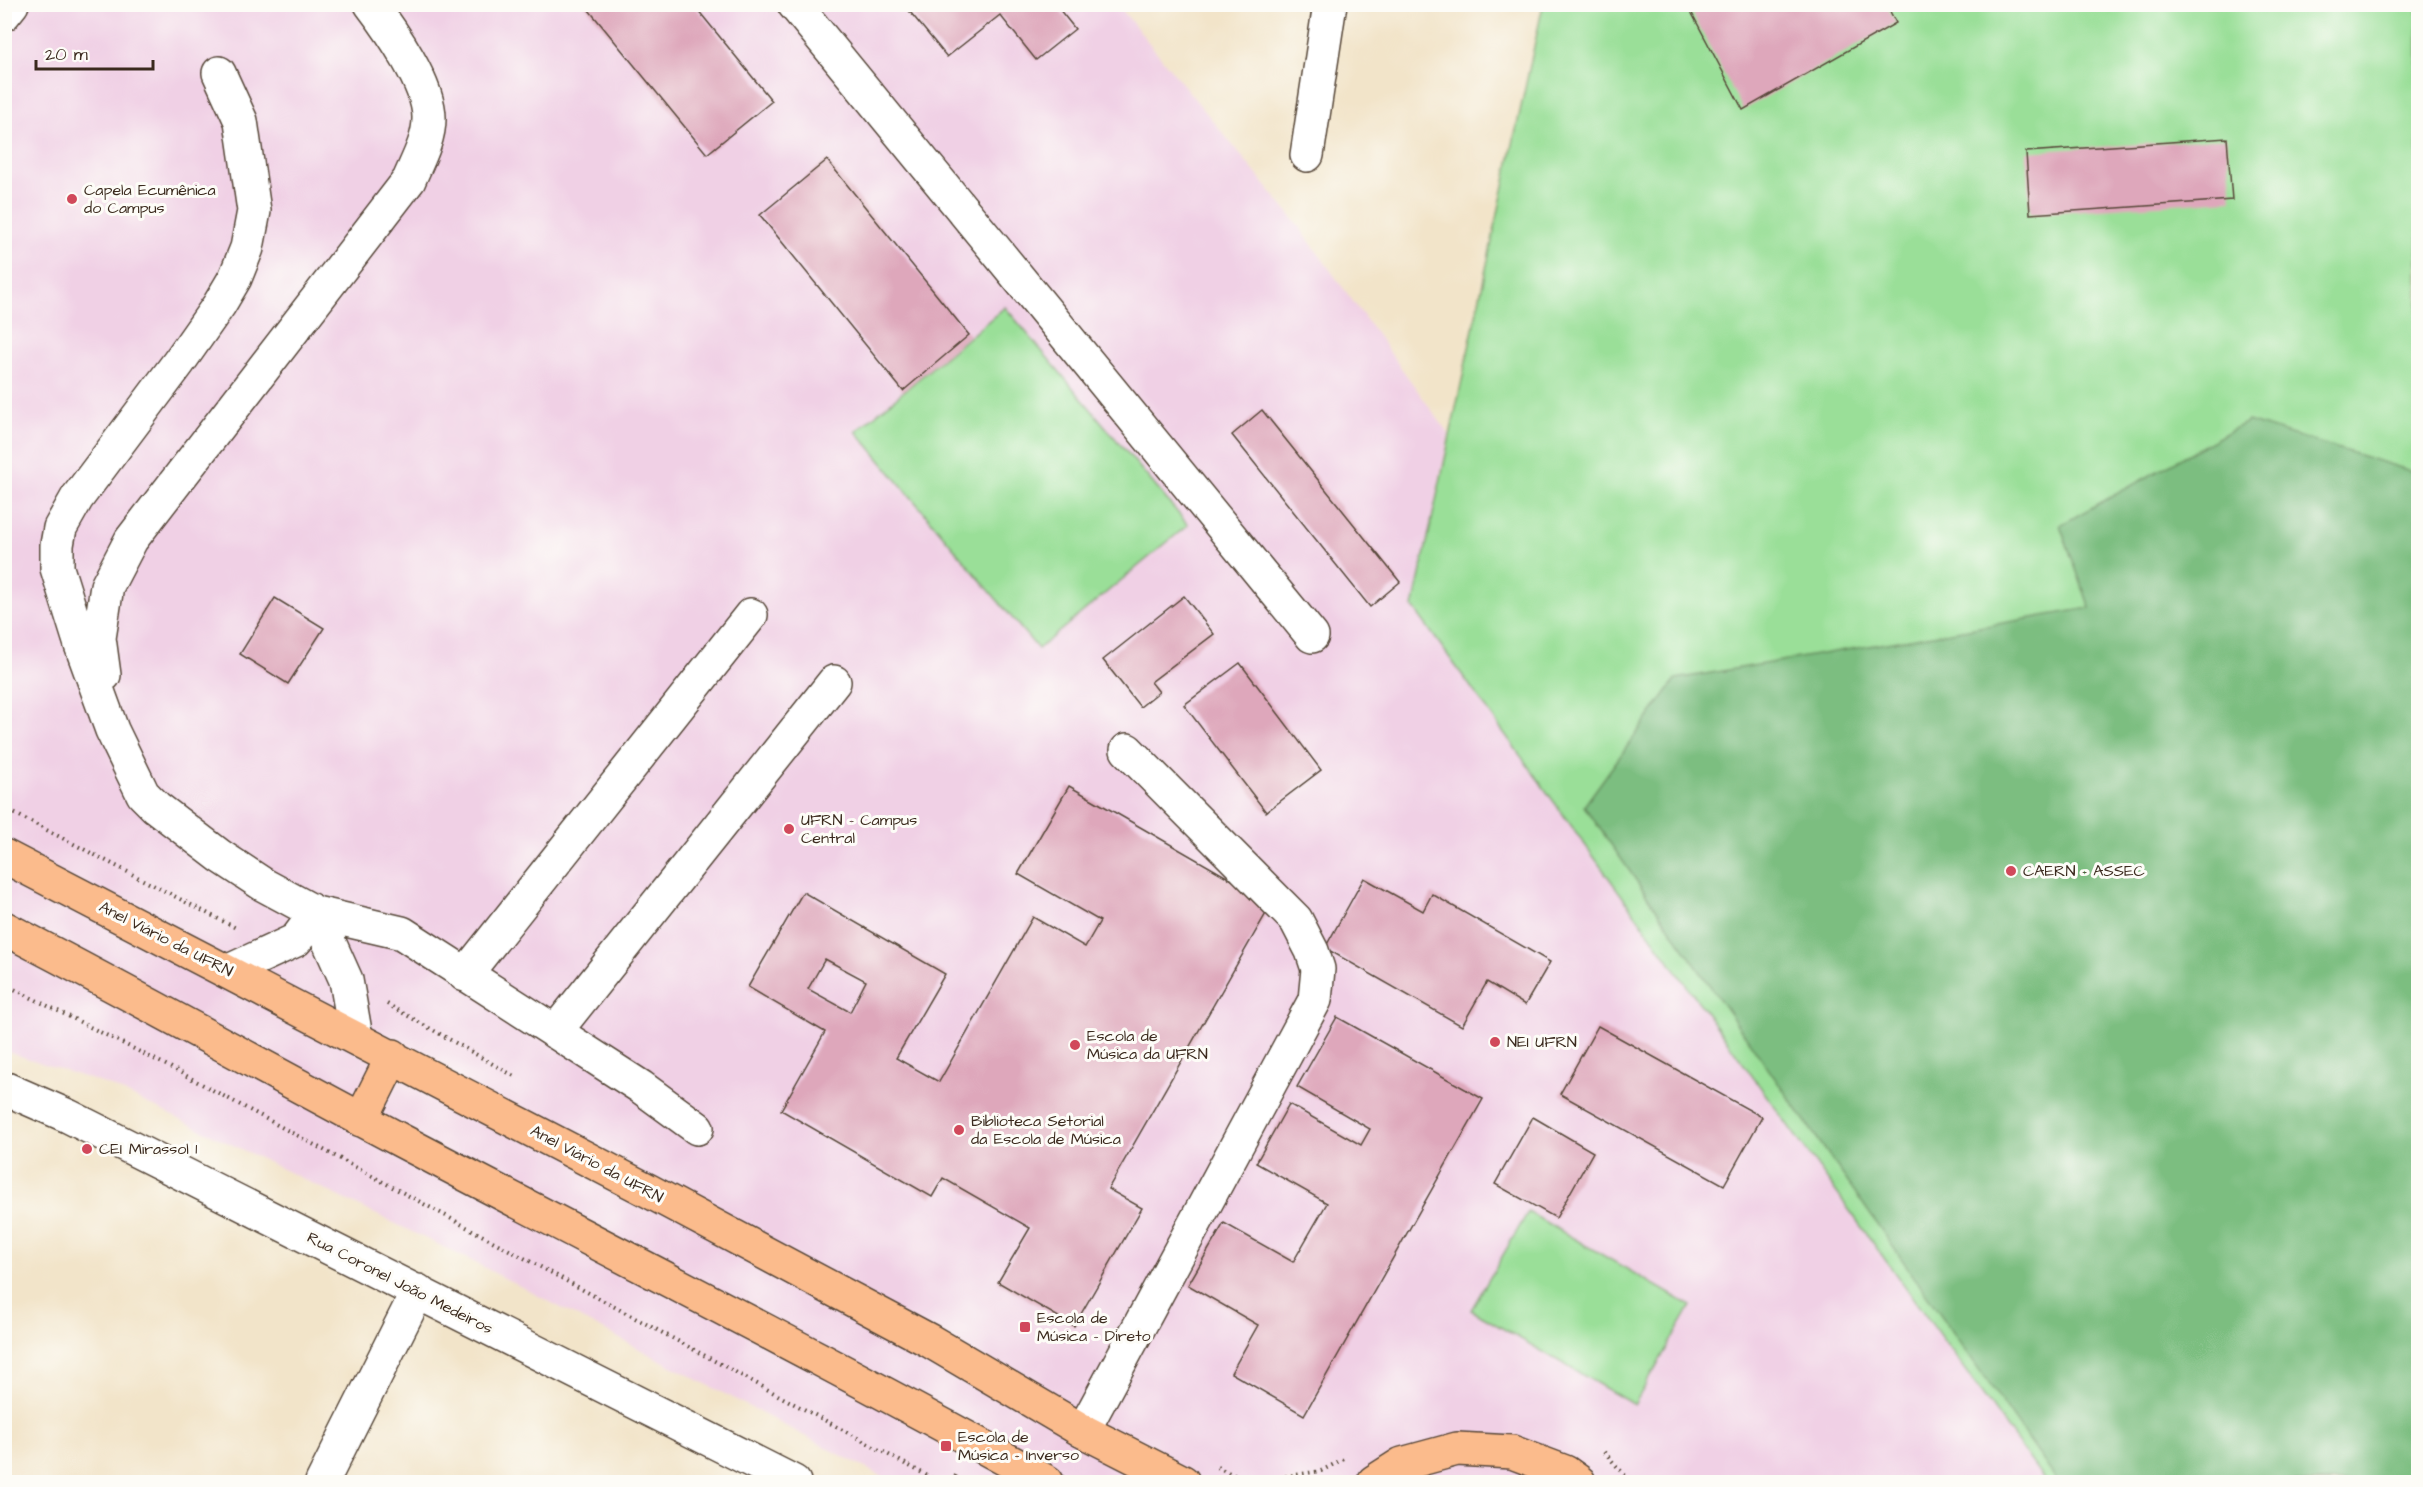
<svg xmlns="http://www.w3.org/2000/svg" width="2423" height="1487" font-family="'Architects Daughter',sans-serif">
	<rect width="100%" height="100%" fill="#fdfcf7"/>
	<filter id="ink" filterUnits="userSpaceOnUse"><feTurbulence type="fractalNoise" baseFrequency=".0167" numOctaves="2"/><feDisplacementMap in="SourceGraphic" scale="12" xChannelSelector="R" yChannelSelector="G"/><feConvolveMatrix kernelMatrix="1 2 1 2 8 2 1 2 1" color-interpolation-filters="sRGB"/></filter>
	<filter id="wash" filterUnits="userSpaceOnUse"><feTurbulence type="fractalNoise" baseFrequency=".008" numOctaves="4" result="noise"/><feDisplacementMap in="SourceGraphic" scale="24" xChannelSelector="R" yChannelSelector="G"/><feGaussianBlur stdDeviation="1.35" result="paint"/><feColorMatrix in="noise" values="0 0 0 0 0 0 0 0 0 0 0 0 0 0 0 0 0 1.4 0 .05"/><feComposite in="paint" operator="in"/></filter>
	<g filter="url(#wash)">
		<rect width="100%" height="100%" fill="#f2e4c9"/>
		<path fill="#f0d0e5" d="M 5,5 L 1118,5 L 1294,220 L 1449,434 L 1413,607 L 2046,1482 L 892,1482 L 468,1259 L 111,1086 L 5,1051 Z"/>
		<path fill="#9adf98" stroke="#6a845b" stroke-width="1.5" d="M 1543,5 L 2418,5 L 2418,1482 L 2046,1482 L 1413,607 Z
			M 1005,307 L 1188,525 L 1038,649 L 856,431 Z
			M 1528,1212 L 1691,1306 L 1634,1405 L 1471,1310 Z"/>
		<path fill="#7bbe80" stroke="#5b744f" stroke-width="1.5" d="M 2248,421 L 2418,473 L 2418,1482 L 2058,1482 L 1584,806 L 1676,679 L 2090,608 L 2060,525 Z"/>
		<g id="blocks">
			<path fill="#dea7bb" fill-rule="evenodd" d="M 584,4 L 693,4 L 772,101 L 707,154 Z
				M 909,4 L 1055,4 L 1075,29 L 1036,60 L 1000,15 L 947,57 L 906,7 Z
				M 1687,4 L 1886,4 L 1896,23 L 1743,110 Z
				M 2227,138 L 2232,200 L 2030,214 L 2026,152 Z
				M 827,160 L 969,335 L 903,391 L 760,215 Z
				M 1262,410 L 1400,582 L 1370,607 L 1232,435 Z
				M 1184,596 L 1214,634 L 1151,682 L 1159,692 L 1140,707 L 1103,660 Z
				M 275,598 L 324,628 L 288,684 L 240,654 Z
				M 1240,663 L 1321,770 L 1266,812 L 1184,705 Z
				M 1069,786 L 1272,903 L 1108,1189 L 1142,1208 L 1074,1326 L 998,1282 L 1030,1228 L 943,1178 L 932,1197 L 781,1110 L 825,1032 L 748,987 L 803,892 L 945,974 L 896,1058 L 939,1082 L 1033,917 L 1085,947 L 1100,921 L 1018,874 ZM 825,959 L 866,981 L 850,1012 L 808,989 Z
				M 1364,878 L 1423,911 L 1432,894 L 1550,962 L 1525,1005 L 1487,982 L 1462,1026 L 1325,948 Z
				M 1337,1017 L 1483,1099 L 1304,1415 L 1231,1373 L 1258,1325 L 1188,1285 L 1224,1223 L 1293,1262 L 1327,1203 L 1256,1163 L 1289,1104 L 1361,1145 L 1370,1129 L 1297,1087 Z
				M 1598,1026 L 1762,1117 L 1724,1185 L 1560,1094 Z
				M 1533,1117 L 1593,1152 L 1556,1218 L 1495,1184 Z"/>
		</g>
	</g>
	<g filter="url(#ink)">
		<use href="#blocks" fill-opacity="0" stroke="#564638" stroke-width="1.5"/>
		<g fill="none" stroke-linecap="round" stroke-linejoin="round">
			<g stroke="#564638" stroke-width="36">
				<path id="minor" d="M 794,4 L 1312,636
					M 4,14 L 12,4
					M 219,73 L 241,121 L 254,211 L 247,248 L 235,278 L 219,305 L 179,362 L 77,498 L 60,528 L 57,545 L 57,568 L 81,645 L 112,730 L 143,794 L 156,807 L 220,856 L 264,885 L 316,913 L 402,933 L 641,1087 L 697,1128
					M 1307,155 L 1330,4
					M 104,675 L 99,638 L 107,586 L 131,540 L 409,180 C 417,161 429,140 429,119 C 430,86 391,30 371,4
					M 316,913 L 346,980 L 356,1037
					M 229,971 L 296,940 L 316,913
					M 465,975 L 751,615
					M 555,1032 L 834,682
					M 4,1088 L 68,1116 L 794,1482
					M 1083,1431 L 1315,1000 L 1318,969 L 1312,951 L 1296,920 L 1127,750
					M 322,1482 L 418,1291"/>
			</g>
			<g stroke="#564638" stroke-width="36">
				<path id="major" d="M 4,856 L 649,1191 L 930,1341 L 1083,1431 L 1183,1482
					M 4,928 C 138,997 269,1071 402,1141 C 617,1254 834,1364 1047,1482
					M 361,1120 L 393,1056
					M 1374,1482 L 1402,1464 L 1457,1449 L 1512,1452 L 1565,1472 L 1579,1482"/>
			</g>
			<path stroke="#564638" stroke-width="4" stroke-dasharray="1.5 4.5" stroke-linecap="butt" d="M 4,808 L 236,928
				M 4,984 L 170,1067 L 939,1482
				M 387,1004 L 514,1076
				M 1604,1452 L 1631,1482
				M 1217,1467 L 1249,1482 L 1321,1471 L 1344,1459
				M 953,1482 L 956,1475"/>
			<use href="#minor" stroke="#fff" stroke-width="33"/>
			<use href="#major" stroke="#fbbb8c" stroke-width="33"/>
		</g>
	</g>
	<g fill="#d1495b" stroke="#fdfcf7" stroke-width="2">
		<circle cx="72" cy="199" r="6"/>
		<circle cx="789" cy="829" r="6"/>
		<circle cx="2011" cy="871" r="6"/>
		<circle cx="1495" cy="1042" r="6"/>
		<circle cx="1075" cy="1045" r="6"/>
		<circle cx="959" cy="1130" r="6"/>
		<circle cx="87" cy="1149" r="6"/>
		<rect x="1019" y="1321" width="12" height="12" rx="3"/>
		<rect x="940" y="1440" width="12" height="12" rx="3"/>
	</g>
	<g text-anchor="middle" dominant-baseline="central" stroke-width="6" stroke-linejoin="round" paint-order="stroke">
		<g font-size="16" fill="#3b2a1e" stroke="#fdfcf7" text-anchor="start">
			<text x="84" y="190">Capela Ecumênica<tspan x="84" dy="18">do Campus</tspan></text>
			<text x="801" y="820">UFRN - Campus<tspan x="801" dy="18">Central</tspan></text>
			<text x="2023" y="871">CAERN - ASSEC</text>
			<text x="1087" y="1036">Escola de<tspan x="1087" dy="18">Música da UFRN</tspan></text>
			<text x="1507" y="1042">NEI UFRN</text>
			<text x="971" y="1121">Biblioteca Setorial<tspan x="971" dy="18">da Escola de Música</tspan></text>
			<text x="99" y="1149">CEI Mirassol 1</text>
			<text x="1037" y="1318">Escola de<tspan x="1037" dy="18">Música - Direto</tspan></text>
			<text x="958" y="1437">Escola de<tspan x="958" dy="18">Música - Inverso</tspan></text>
		</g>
		<g font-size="16" fill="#3b2a1e" stroke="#fdfcf7">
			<text transform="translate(166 939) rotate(27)">Anel Viário da UFRN</text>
			<text transform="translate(597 1164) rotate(28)">Anel Viário da UFRN</text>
			<text transform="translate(400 1283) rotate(27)">Rua Coronel João Medeiros</text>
		</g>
	</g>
	<rect width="2423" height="1487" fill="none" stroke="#fdfcf7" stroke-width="24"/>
	<path d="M36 60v9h117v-9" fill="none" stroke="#3b2a1e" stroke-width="3"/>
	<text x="45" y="60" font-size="18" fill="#3b2a1e" stroke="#fdfcf7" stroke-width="4.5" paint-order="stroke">20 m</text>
</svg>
